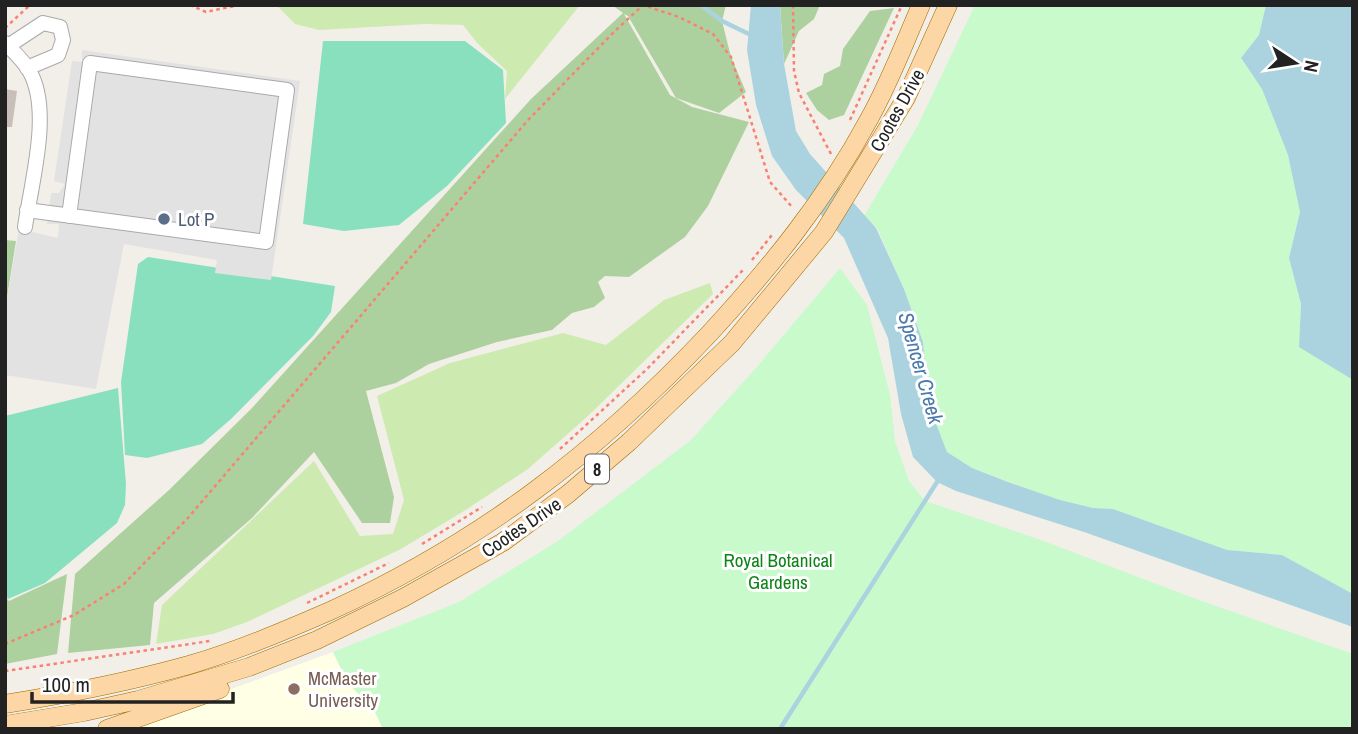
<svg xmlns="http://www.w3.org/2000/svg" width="1358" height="734" font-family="'Archivo Narrow',sans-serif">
	<rect width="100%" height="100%" fill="#f2efe9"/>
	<path fill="#ffffe5" d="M 333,652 L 348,683 L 375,712 L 383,729 L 121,729 Z"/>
	<path fill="#cdebb0" d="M 276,5 L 580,5 L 505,99 L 507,71 L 478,44 L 463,25 L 425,24 L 319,30 L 295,24 Z
		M 710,283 L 713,294 L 588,416 L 528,469 L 464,511 L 401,549 L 247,622 L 213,634 L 156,644 L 162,605 L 314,461 L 360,536 L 393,534 L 404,500 L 377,396 L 450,363 L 563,333 L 606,345 L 664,300 Z"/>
	<path fill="#add19e" d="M 612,5 L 726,5 L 722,21 L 731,57 L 746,92 L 719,113 L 676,98 L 628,16 L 624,14 L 670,95 L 692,107 L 749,122 L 708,206 L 685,237 L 629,277 L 605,276 L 598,282 L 605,298 L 594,307 L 572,313 L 552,330 L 497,342 L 429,364 L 396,383 L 366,391 L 394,497 L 390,523 L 362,523 L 314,452 L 252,518 L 154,603 L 150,645 L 68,653 L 75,574 L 169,490 L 252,408 L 531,99 L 623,13 Z
		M 780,5 L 820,5 L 814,19 L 799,31 L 784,64 Z
		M 894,8 L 844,115 L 829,120 L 817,110 L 806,93 L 822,85 L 824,74 L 840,66 L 843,49 L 870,11 Z
		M 5,240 L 16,241 L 5,310 Z
		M 67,574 L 57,654 L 5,664 L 5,597 L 9,601 Z"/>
	<path fill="#c8facc" d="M 975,5 L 1266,5 L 1259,35 L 1241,59 L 1262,89 L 1288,155 L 1300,212 L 1289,258 L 1301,304 L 1299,346 L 1353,380 L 1353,594 L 1282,555 L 1227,550 L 1113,509 L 1093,508 L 1059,500 L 972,468 L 947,452 L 928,403 L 923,342 L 904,289 L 877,228 L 864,216 L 918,125 Z
		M 840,268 L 867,305 L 890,395 L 895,441 L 909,481 L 925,501 L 1041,540 L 1196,599 L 1353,654 L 1353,729 L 383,729 L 375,712 L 348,683 L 333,652 L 459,602 L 558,541 L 691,440 L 756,368 Z"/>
	<path fill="#88e0be" d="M 323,41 L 465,41 L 503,70 L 506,123 L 447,186 L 399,225 L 344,231 L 303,224 Z
		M 148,257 L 335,286 L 331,312 L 314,335 L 231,419 L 202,444 L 147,458 L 125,455 L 121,382 L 138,264 Z
		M 118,388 L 126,484 L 125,505 L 117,523 L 45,583 L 8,599 L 5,593 L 5,416 Z"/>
	<path fill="#e2e2e2" d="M 82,50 L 300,81 L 271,280 L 215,273 L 217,260 L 124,244 L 96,389 L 5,375 L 5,310 L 19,229 L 58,238 L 59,224 L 47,224 L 51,193 L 59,193 L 65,184 L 54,181 L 72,61 L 82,62 Z"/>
	<path fill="#aad3df" d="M 751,5 L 780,5 L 784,64 L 796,131 L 810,154 L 876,228 L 904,289 L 923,342 L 928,403 L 947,452 L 972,468 L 1008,482 L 1060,500 L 1093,508 L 1113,509 L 1227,550 L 1282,555 L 1353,594 L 1353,627 L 1084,532 L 956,491 L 937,482 L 913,457 L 901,414 L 888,338 L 844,238 L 796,190 L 772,156 L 756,105 L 747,50 Z
		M 1266,5 L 1353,5 L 1353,380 L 1299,347 L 1301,304 L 1289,258 L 1300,212 L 1288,155 L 1262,89 L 1241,58 L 1259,35 Z"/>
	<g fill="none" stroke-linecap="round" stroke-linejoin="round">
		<path stroke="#aad3df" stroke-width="4.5" d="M 701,5 L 722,21 L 751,35
			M 780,729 L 937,482"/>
	</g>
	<path fill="#c7bfb8" d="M 5,89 L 17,91 L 12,127 L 5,127 Z"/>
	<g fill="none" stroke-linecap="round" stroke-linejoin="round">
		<g stroke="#a9a9a9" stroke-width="16">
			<path id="minor" d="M 5,43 C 14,52 24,61 30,72 C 52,112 31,183 25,227
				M 8,46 L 43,23 L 60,27 L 63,40 L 58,55 L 27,68
				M 27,210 C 107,221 187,232 266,242 L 287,90 L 90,63 L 69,216"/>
		</g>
		<g stroke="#a06b00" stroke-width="19">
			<path id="major" d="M 5,704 C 67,694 128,682 189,665 C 237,651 284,631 330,611 C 479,543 597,453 709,334 C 769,269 826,199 868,121 C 889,84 904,44 921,5
				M 5,725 L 84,712 L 138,700 L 249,667 L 317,640 L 403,598 L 503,542 L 568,494 L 629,442 L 732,343 L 824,232 L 906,98 L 948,5
				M 107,729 L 220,689"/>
		</g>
		<path stroke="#fa8072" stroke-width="2.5" stroke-dasharray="3.5 3.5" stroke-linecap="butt" d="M 190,5 L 206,12 L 239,5
			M 793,5 L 794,71 L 799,93 L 831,154
			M 5,28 L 30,5
			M 850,120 L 902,5
			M 752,260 L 772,235
			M 560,449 L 647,369 L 745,268
			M 422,544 L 482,507
			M 307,603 L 389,563
			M 5,644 L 74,615 L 124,584 L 187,519 L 528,120 L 615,31 L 643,5 L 679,17 L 713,34 L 731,57 L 770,182 L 793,208
			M 5,671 L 210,641"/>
		<use href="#minor" stroke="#fff" stroke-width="14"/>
		<use href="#major" stroke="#fcd6a4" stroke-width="18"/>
	</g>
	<circle fill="#5c6f8a" stroke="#fff" stroke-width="2.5" cx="164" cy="219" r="7"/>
	<circle fill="#8d6e63" stroke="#fff" stroke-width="2.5" cx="294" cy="689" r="7"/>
	<g text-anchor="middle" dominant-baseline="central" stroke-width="6" stroke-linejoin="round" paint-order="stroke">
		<rect fill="#fff" stroke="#646464" stroke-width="2" x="585" y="454.5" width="24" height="29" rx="5"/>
		<g font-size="18" font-weight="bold" fill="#222">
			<text x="597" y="469">8</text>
		</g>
		<g font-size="19" fill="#222" stroke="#fff">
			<text transform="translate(897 110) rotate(-61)">Cootes Drive</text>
			<text transform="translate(521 527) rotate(-34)">Cootes Drive</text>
		</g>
		<g font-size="19" fill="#4e5e75" stroke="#fff" text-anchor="start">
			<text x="178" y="219">Lot P</text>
		</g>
		<g font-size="19" fill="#0c8416" stroke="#fff">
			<text x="778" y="560">Royal Botanical<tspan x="778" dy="22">Gardens</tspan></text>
		</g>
		<g font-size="19" fill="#785e54" stroke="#fff" text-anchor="start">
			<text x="308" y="678">McMaster<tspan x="308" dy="22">University</tspan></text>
		</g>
		<g font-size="21" font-style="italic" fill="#4a7aab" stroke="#fff">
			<text transform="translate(921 368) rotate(74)">Spencer Creek</text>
		</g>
	</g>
	<rect width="1358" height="734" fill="none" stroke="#222222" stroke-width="14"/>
	<g transform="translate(1295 63) rotate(102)" stroke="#ffffff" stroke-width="5" paint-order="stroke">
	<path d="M0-5L12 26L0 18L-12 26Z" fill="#222222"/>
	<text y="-10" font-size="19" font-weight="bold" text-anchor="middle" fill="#222222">N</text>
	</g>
	<path d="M32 692v10h201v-10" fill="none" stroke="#222222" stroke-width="3.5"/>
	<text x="42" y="692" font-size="21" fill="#222222" stroke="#ffffff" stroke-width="5" paint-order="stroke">100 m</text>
</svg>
